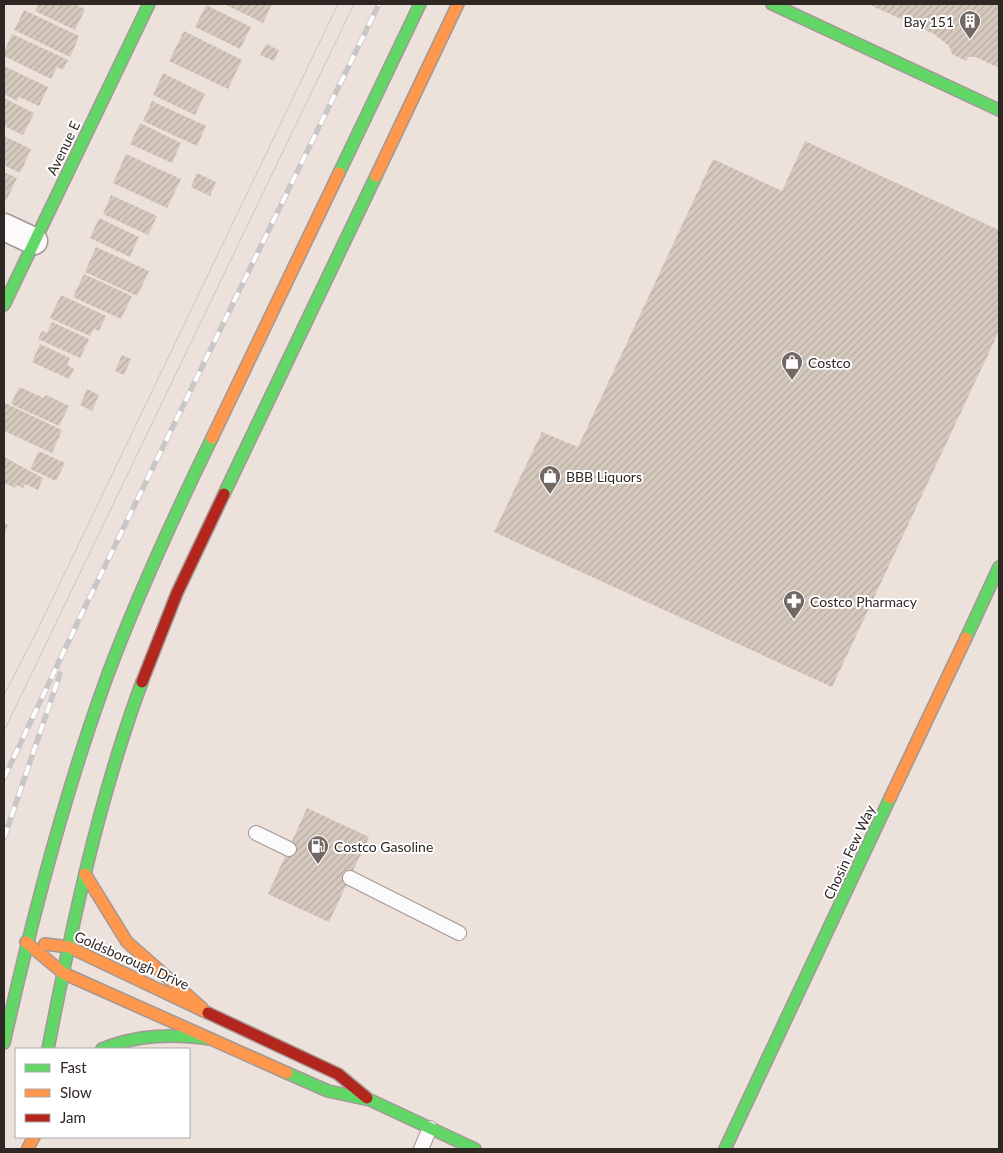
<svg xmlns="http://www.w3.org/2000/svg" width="1003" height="1153" font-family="Lato,sans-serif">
	<defs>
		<pattern id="building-hatch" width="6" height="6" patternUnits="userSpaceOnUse" patternTransform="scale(1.25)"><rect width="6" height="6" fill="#d5c8bd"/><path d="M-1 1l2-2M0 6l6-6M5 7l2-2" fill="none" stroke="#b7aca2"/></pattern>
	</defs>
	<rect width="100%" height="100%" fill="#ede1dc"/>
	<path fill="url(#building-hatch)" d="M 39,4 L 74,4 L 85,9 L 75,30 L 35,11 Z
		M 224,4 L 272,4 L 263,23 Z
		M 868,4 L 999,4 L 999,68 L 976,57 L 968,57 L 966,61 L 952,54 L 949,46 L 934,34 Z
		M 206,5 L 251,27 L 240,49 L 195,27 Z
		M 24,10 L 79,36 L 70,57 L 14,30 Z
		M 184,31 L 242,60 L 228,89 L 169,61 Z
		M 12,34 L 68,60 L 63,70 L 57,67 L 51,79 L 4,56 L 4,52 Z
		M 266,44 L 279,50 L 274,61 L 260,55 Z
		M 4,66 L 48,87 L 39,106 L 19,97 L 17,101 L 4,94 L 5,90 L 4,90 Z
		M 163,73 L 205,94 L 195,115 L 153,95 Z
		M 4,98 L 34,113 L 23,135 L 4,126 Z
		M 152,101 L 206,126 L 197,146 L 143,121 Z
		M 140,123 L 181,143 L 172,163 L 130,144 Z
		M 4,136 L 31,149 L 20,173 L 4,165 Z
		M 805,141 L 999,230 L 999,331 L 832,687 L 494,532 L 542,432 L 578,447 L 713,159 L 782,191 Z
		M 126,154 L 181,179 L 167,208 L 113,183 Z
		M 4,172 L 17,178 L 6,201 L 4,199 Z
		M 197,173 L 216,182 L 210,196 L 191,187 Z
		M 111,195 L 157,216 L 148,235 L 103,214 Z
		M 99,218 L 139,237 L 130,257 L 90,238 Z
		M 96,247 L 149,271 L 137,296 L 85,272 Z
		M 84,274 L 132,296 L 121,319 L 73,297 Z
		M 61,295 L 106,316 L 99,331 L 94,329 L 90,336 L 50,318 Z
		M 52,322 L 89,339 L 80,358 L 38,339 L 42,331 L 47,333 Z
		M 40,344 L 70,358 L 67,365 L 74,369 L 69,379 L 32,362 Z
		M 122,355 L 131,359 L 124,375 L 115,371 Z
		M 19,387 L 44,398 L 46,395 L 69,406 L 59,426 L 11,404 Z
		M 87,389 L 99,395 L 92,411 L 80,405 Z
		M 5,403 L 62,430 L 52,453 L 4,431 Z
		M 39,451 L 65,463 L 56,481 L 30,469 Z
		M 4,457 L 43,478 L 38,490 L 25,484 L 23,488 L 16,485 L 15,488 L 4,483 Z
		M 4,523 L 8,525 L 4,534 Z
		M 307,808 L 369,837 L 329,922 L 268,894 Z"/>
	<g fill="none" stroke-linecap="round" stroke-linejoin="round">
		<g stroke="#a29894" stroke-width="16">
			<path id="lane" d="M 256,833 L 289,849
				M 350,878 L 459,933
				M 421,1149 L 430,1128"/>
		</g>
		<g stroke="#a29894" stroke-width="29">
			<path id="street" d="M 4,227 L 34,241"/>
		</g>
		<g stroke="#a29894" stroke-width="14">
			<path id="fast" d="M 772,4 L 999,110
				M 339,173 L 420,4
				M 4,305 L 149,4
				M 224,494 L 376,176
				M 966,638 L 999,567
				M 4,1043 C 32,918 64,794 108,674 C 138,594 174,516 212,438
				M 48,1049 C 72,925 98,801 142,682
				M 102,1049 C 138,1034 173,1034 211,1039
				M 287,1073 L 328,1091 L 370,1100 L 475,1149
				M 725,1149 L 890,798"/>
		</g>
		<g stroke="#a29894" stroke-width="14">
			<path id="slow" d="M 376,176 L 458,4
				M 212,438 L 339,173
				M 890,798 L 966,638
				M 85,874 L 127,942 L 202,1008
				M 26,942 L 63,973 L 287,1073
				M 45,944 L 69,947 L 208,1013
				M 28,1148 L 34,1137"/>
		</g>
		<g stroke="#a29894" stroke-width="14">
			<path id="jam" d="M 142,682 L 177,593 L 224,494
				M 208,1013 L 338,1074 L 367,1098"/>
		</g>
		<use href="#lane" stroke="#fcfafa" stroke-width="14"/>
		<use href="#street" stroke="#fcfafa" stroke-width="26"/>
		<use href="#fast" stroke="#63d668" stroke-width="11"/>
		<use href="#slow" stroke="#ff974d" stroke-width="11"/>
		<use href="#jam" stroke="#b3261e" stroke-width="11"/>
		<path stroke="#c9c7c5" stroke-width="1" d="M 4,695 L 35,635 L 338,4
			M 4,731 L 354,4"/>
		<g stroke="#c9c7c5" stroke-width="5.5">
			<path id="rail" d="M 4,778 L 82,613 L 379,4
				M 4,838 L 60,674"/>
		</g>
		<use href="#rail" stroke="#fff" stroke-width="4" stroke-dasharray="11" stroke-linecap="butt"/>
	</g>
	<defs>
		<g id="building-pin" transform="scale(1.125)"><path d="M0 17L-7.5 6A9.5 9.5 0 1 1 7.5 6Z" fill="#726864" stroke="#fff"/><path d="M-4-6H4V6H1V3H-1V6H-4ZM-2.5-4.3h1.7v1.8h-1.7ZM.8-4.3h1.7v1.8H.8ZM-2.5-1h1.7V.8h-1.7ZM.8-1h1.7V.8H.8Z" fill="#fff"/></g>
		<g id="shop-pin" transform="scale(1.125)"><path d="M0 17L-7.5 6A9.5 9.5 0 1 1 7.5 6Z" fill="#726864" stroke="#fff"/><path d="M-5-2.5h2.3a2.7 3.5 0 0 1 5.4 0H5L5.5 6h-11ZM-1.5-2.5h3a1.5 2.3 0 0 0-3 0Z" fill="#fff"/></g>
		<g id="pharmacy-pin" transform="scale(1.125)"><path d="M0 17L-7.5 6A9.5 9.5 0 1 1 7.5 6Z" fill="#726864" stroke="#fff"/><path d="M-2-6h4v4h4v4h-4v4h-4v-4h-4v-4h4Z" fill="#fff"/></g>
		<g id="fuel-pin" transform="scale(1.125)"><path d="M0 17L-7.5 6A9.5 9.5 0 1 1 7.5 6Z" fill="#726864" stroke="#fff"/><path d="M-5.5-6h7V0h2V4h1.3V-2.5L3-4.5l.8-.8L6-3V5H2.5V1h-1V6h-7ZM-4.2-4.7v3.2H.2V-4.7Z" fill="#fff"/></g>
	</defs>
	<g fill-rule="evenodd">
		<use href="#building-pin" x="970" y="21"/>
		<use href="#shop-pin" x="792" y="362"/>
		<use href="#shop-pin" x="550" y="476"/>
		<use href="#pharmacy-pin" x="794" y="601"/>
		<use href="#fuel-pin" x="318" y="846"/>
	</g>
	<g text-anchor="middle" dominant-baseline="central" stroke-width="4" stroke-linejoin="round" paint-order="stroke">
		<g font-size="14" fill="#2f2723" stroke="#fff" text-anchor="start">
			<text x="954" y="21" text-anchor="end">Bay 151</text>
			<text x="808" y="362">Costco</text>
			<text x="566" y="476">BBB Liquors</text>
			<text x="810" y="601">Costco Pharmacy</text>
			<text x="334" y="846">Costco Gasoline</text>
		</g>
		<g font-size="14" fill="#2f2723" stroke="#fff">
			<text transform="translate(63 148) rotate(-64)">Avenue E</text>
			<text transform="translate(849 852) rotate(-65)">Chosin Few Way</text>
			<text transform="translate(132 960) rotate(24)">Goldsborough Drive</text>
		</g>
	</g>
	<rect width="1003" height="1153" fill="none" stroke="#2f2723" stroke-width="10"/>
	<rect x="15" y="1048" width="175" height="90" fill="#ffffff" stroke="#aca9a7"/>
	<rect x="25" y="1064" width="25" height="8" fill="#63d668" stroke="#aca9a7"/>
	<text x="60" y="1073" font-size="15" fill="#2f2723">Fast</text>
	<rect x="25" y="1089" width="25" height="8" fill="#ff974d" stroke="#aca9a7"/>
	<text x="60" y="1098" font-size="15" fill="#2f2723">Slow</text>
	<rect x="25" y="1114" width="25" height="8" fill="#b3261e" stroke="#aca9a7"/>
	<text x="60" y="1123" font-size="15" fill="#2f2723">Jam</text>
</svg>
